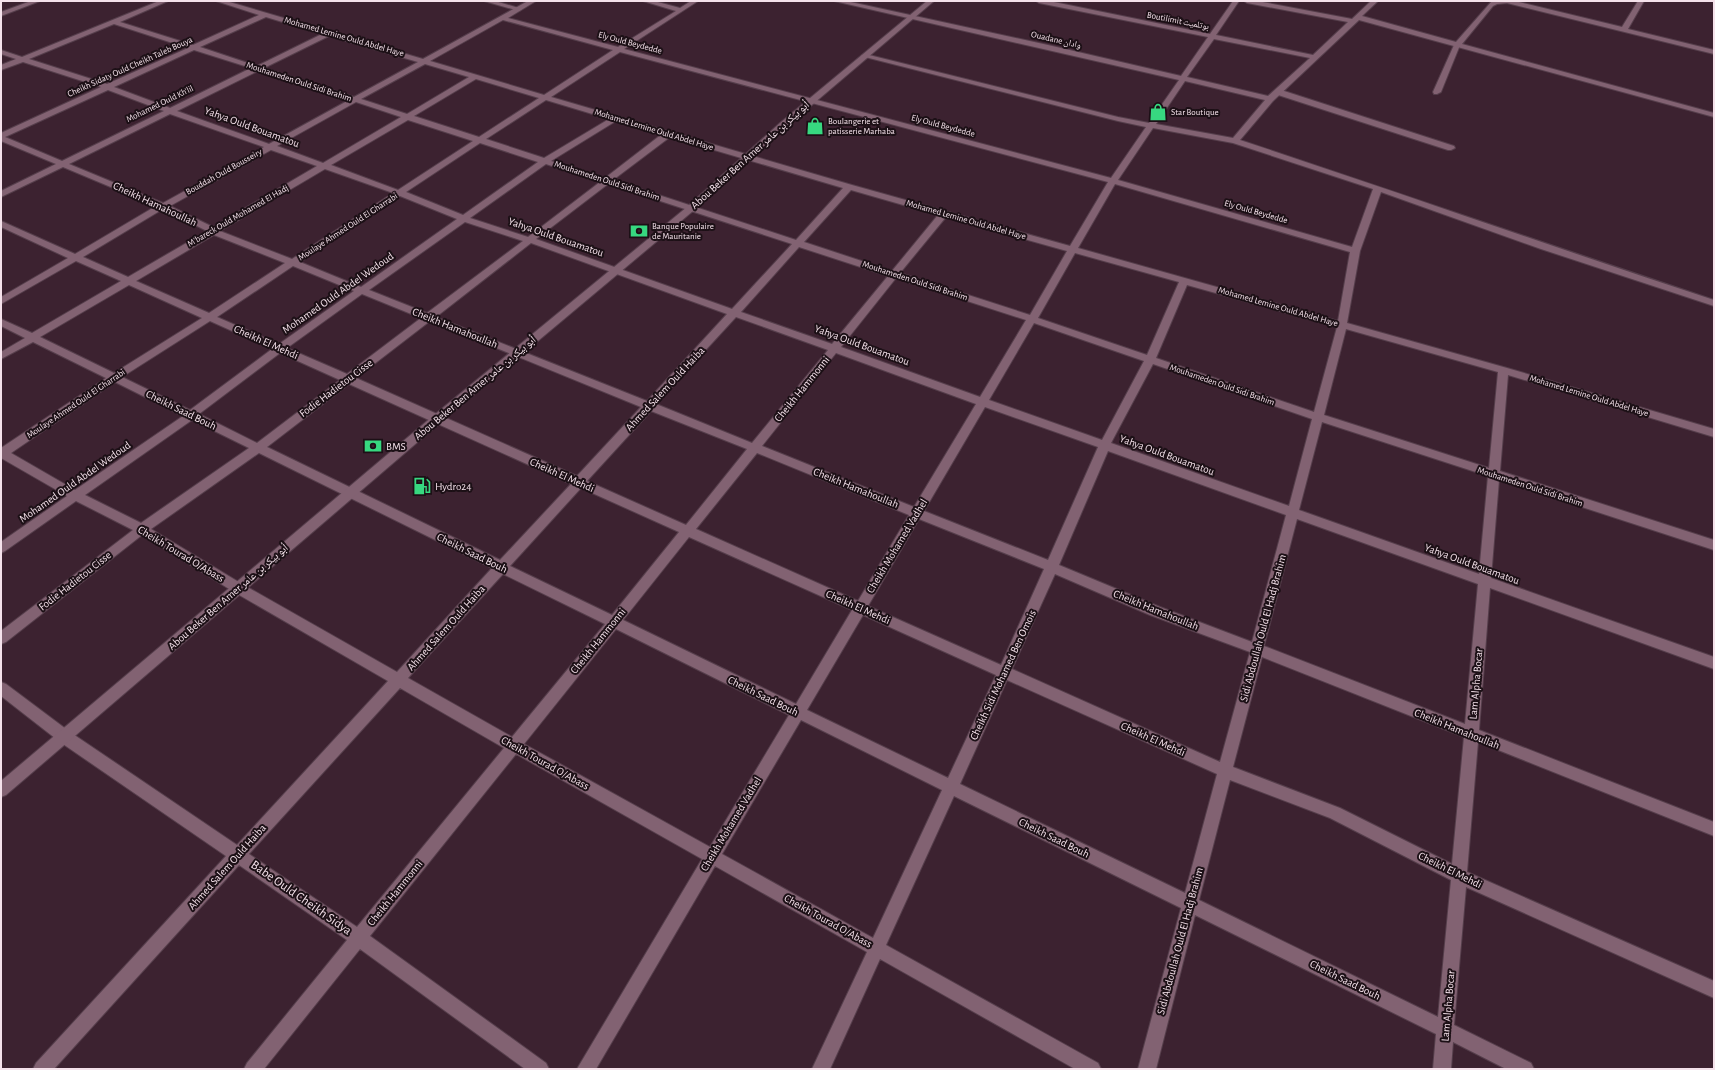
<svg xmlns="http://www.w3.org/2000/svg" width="1715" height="1070" font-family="'Alegreya Sans','Noto Naskh Arabic',sans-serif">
	<rect width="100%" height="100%" fill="#3c2230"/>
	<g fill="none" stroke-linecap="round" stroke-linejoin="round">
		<g stroke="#553e4b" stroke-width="2">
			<path id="service" d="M 484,1 L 495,1 L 522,9 L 519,11 Z
				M 1457,43 L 1460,45 L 1441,92 L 1437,94 L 1434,94 L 1433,92 L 1454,45 Z
				M 1275,90 L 1281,90 L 1454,146 L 1455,148 L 1451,150 L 1448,150 L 1275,94 Z"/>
		</g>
		<g stroke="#553e4b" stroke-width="2">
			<path id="minor" d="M 159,1 L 168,1 L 120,22 L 193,45 L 259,15 L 216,1 L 226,1 L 423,59 L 528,1 L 536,1 L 508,18 L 618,47 L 676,11 L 643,1 L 654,1 L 680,8 L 691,1 L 698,1 L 624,49 L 1111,178 L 1146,127 L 1118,121 L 861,56 L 865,54 L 1118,117 L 1149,123 L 1179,80 L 834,1 L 846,1 L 1048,45 L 1181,76 L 1208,37 L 1039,3 L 1036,1 L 1049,1 L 1210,34 L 1233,1 L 1239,1 L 1216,35 L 1313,55 L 1348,22 L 1247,3 L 1244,1 L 1257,1 L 1352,19 L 1371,1 L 1378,1 L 1362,16 L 1456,42 L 1492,1 L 1515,1 L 1622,27 L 1638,1 L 1644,1 L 1628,29 L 1714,50 L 1714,54 L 1507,3 L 1497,4 L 1493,6 L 1462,44 L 1714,113 L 1714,117 L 1359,20 L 1273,101 L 1240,140 C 1398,192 1556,248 1714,300 L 1714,306 L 1541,249 L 1381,192 L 1360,251 L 1347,323 L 1507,368 L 1714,429 L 1714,437 L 1508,375 L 1500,471 L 1714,540 L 1714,550 L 1499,480 L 1491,578 L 1714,657 L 1714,669 L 1490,588 L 1479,730 L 1714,822 L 1714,836 L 1478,742 L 1467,872 L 1714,981 L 1714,998 L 1466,887 L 1454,1025 L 1531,1063 L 1534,1069 L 1506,1069 L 1453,1042 L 1451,1069 L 1433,1069 L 1436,1034 L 1195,915 L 1156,1069 L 1138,1069 L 1181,908 L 954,796 L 886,945 L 1098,1063 L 1101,1069 L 1075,1069 L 880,959 L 830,1069 L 812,1069 L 867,952 L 715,866 L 596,1069 L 577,1069 L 702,859 L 516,754 L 370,936 L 546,1063 L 549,1069 L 525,1069 L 360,949 L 264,1069 L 244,1069 L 247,1063 L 347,940 L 239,865 L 54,1069 L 33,1069 L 36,1063 L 226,856 L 60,742 L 1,696 L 1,682 L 6,684 L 70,732 L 237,845 L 388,681 L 234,592 L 142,535 L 6,642 L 1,644 L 1,631 L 133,530 L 76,501 L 5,551 L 1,553 L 1,542 L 67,496 L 1,458 L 1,448 L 106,378 L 33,342 L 1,359 L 1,352 L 25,338 L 1,326 L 1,319 L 32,333 L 121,281 L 76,261 L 1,304 L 1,297 L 68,258 L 1,227 L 1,221 L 75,254 L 156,206 L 63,167 L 1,197 L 1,191 L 56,164 L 1,141 L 1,133 L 101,87 L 23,62 L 1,70 L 1,65 L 16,59 L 1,54 L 1,50 L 22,57 ZM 266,17 L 322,34 L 257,66 L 200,47 ZM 503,20 L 613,50 L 544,95 L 430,61 ZM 114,24 L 188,48 L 107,84 L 29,59 ZM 329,36 L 418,62 L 354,97 L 264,68 ZM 1214,39 L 1310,58 L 1268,96 L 1187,77 ZM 194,50 L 251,68 L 170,108 L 114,87 ZM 620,52 L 1108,182 L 1070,246 L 852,185 L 551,97 ZM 425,64 L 469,77 L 407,114 L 361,99 ZM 258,71 L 349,100 L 269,144 L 177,111 ZM 476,79 L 539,98 L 479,137 L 414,116 ZM 1185,81 L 1265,100 L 1233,138 L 1156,124 ZM 108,90 L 164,111 L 62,161 L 5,137 ZM 546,100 L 609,119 L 544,158 L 486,139 ZM 356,102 L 401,117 L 323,163 L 277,146 ZM 170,114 L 264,147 L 163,203 L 69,164 ZM 408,120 L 473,141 L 398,190 L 331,165 ZM 616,121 L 662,134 L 605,178 L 551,161 ZM 1153,128 L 1233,143 L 1373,189 L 1352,247 L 1118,180 ZM 670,137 L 843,188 L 796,240 L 613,180 ZM 480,143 L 538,162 L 463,215 L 406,192 ZM 271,150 L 317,166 L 213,227 L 170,206 ZM 546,164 L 600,182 L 528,237 L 470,218 ZM 325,169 L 393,193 L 292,259 L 220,231 ZM 608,184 L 792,244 L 732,309 L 536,239 ZM 1115,184 L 1350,252 L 1338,321 L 1078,248 ZM 851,190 L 938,215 L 892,271 L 804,242 ZM 400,196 L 457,219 L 361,287 L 300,262 ZM 163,209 L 207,231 L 128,277 L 83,257 ZM 946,217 L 1067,251 L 1030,315 L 900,273 ZM 465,222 L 523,241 L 427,313 L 369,290 ZM 214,235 L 285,263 L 209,313 L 136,281 ZM 531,243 L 727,314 L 647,401 L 436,317 ZM 799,247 L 888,276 L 832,344 L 741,312 ZM 1075,253 L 1179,282 L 1147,355 L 1038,318 ZM 293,266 L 354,291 L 279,344 L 217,317 ZM 896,278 L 1026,320 L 980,397 L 841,347 ZM 129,285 L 202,318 L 114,373 L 40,337 ZM 1187,285 L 1337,327 L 1314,412 L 1156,358 ZM 362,294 L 421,318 L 347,374 L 287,348 ZM 736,317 L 828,350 L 752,443 L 656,404 ZM 210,321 L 272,349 L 190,410 L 122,377 ZM 430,321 L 641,407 L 577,476 L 356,378 ZM 1034,323 L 1144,361 L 1102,440 L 989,400 ZM 1346,329 L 1498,372 L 1489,468 L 1324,415 ZM 280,353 L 340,380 L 257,443 L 199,414 ZM 836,353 L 976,404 L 914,507 L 762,446 ZM 1153,364 L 1312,419 L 1289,506 L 1111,443 ZM 115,382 L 183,416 L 75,490 L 11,453 ZM 349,384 L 571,484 L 500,560 L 267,447 ZM 985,407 L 1098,447 L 1048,560 L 924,511 ZM 651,411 L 747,449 L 686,525 L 587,481 ZM 192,420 L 249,448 L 141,523 L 85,495 ZM 1322,422 L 1488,476 L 1479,574 L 1299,510 ZM 1108,451 L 1286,515 L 1252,642 L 1160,607 L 1059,565 ZM 259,453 L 492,568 L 397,672 L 242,584 L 151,529 ZM 757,453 L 909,515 L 858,601 L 696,529 ZM 581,488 L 679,532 L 612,615 L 510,566 ZM 919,519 L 1044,569 L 1001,665 L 868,606 ZM 1297,519 L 1478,584 L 1465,724 L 1264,646 ZM 689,537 L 852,610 L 796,704 L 623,620 ZM 503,574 L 605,624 L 512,737 L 408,678 ZM 1055,574 L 1150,615 L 1250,652 L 1220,762 L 1012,669 ZM 863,615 L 996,675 L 948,778 L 807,710 ZM 616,629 L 789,715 L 710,847 L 524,744 ZM 1262,657 L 1464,737 L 1452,864 L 1340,808 L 1233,767 ZM 1007,680 L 1217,774 L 1185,893 L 960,784 ZM 400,688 L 504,748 L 357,927 L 249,854 ZM 801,720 L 942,790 L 873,938 L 722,854 ZM 1230,780 L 1330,818 L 1451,880 L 1438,1017 L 1199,900 Z"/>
		</g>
		<g stroke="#553e4b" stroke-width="2">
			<path id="tertiary" d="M 31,1 L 40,1 L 1,16 L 1,12 Z
				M 927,1 L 934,1 L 786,127 L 693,211 L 441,422 L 6,795 L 1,797 L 1,781 L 433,416 L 687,207 L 780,123 Z"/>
		</g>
		<use href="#service" fill="#826272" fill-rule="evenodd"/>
		<use href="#minor" fill="#826272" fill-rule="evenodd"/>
		<use href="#tertiary" fill="#826272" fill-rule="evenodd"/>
	</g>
	<defs>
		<g id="shop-bare" transform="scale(1.38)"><path d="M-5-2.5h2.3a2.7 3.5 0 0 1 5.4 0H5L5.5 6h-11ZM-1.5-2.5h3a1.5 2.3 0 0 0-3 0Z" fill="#37d880" stroke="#1c1016" stroke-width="2.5" paint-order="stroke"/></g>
		<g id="bank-bare" transform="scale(1.38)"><path d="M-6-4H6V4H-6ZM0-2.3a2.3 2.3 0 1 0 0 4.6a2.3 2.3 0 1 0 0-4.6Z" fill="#37d880" stroke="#1c1016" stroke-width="2.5" paint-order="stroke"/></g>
		<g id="fuel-bare" transform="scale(1.38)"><path d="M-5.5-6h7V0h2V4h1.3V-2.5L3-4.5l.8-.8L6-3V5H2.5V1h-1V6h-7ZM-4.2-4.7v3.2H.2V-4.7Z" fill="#37d880" stroke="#1c1016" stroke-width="2.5" paint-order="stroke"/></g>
	</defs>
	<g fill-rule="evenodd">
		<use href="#shop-bare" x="1158" y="112"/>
		<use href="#shop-bare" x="815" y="126"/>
		<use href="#bank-bare" x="639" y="231"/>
		<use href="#bank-bare" x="373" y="446"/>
		<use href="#fuel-bare" x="422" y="486"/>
	</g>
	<g text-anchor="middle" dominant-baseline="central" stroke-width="4" stroke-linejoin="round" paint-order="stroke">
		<g font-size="9" fill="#f5e2eb" stroke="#1c1016">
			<text transform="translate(1178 21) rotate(11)">Boutilimit بوتلميت</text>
			<text transform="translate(344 37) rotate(16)">Mohamed Lemine Ould Abdel Haye</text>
			<text transform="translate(1056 40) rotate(13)">Ouadane وادان</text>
			<text transform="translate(630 43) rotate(15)">Ely Ould Beydedde</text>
			<text transform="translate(130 67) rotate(-24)">Cheikh Sidaty Ould Cheikh Taleb Bouya</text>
			<text transform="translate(299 82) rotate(18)">Mouhameden Ould Sidi Brahim</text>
			<text transform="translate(160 104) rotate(-26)">Mohamed Ould Kh'lil</text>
			<text transform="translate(943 126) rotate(15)">Ely Ould Beydedde</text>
			<text transform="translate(654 130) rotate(17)">Mohamed Lemine Ould Abdel Haye</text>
			<text transform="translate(224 172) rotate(-29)">Bouddah Ould Bousseiry</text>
			<text transform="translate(607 181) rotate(18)">Mouhameden Ould Sidi Brahim</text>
			<text transform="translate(1256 212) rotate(16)">Ely Ould Beydedde</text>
			<text transform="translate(238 216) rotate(-30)">M'bareck Ould Mohamed El Hadj</text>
			<text transform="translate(966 220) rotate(16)">Mohamed Lemine Ould Abdel Haye</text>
			<text transform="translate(348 227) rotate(-33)">Moulaye Ahmed Ould El Gharrabi</text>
			<text transform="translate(915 281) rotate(18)">Mouhameden Ould Sidi Brahim</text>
			<text transform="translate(1278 307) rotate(16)">Mohamed Lemine Ould Abdel Haye</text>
			<text transform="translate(1222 385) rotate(19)">Mouhameden Ould Sidi Brahim</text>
			<text transform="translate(1589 396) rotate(17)">Mohamed Lemine Ould Abdel Haye</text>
			<text transform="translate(76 404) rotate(-34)">Moulaye Ahmed Ould El Gharrabi</text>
			<text transform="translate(1530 487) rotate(18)">Mouhameden Ould Sidi Brahim</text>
		</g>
		<g font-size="9" fill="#f5e2eb" stroke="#1c1016" text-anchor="start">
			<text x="1171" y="112">Star Boutique</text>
			<text x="828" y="121">Boulangerie et<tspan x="828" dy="10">patisserie Marhaba</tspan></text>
			<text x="652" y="226">Banque Populaire<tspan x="652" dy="10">de Mauritanie</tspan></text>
		</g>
		<g font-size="11" fill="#f5e2eb" stroke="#1c1016">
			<text transform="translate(252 127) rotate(20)">Yahya Ould Bouamatou</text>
			<text transform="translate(750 155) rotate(-42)">Abou Beker Ben Amer أبو بيكر بن عامر</text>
			<text transform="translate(155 204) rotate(25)">Cheikh Hamahoullah</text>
			<text transform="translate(556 237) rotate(19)">Yahya Ould Bouamatou</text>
			<text transform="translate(338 293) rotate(-35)">Mohamed Ould Abdel Wedoud</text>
			<text transform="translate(455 328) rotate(22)">Cheikh Hamahoullah</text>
			<text transform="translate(266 342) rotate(24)">Cheikh El Mehdi</text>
			<text transform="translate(862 345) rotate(20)">Yahya Ould Bouamatou</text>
			<text transform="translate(336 388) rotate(-37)">Fodie Hadietou Cisse</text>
			<text transform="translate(475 388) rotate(-40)">Abou Beker Ben Amer أبو بيكر بن عامر</text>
			<text transform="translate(665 389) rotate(-47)">Ahmed Salem Ould Haiba</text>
			<text transform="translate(802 389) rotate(-51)">Cheikh Hammonni</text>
			<text transform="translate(181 410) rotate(26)">Cheikh Saad Bouh</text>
			<text transform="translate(1167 455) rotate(20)">Yahya Ould Bouamatou</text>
			<text transform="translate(562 475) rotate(24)">Cheikh El Mehdi</text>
			<text transform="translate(75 482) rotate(-35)">Mohamed Ould Abdel Wedoud</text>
			<text transform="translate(856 488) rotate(22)">Cheikh Hamahoullah</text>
			<text transform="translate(897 546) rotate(-59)">Cheikh Mohamed Vadhel</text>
			<text transform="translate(472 553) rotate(26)">Cheikh Saad Bouh</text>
			<text transform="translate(181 554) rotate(31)">Cheikh Tourad O/Abass</text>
			<text transform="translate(1472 564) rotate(20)">Yahya Ould Bouamatou</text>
			<text transform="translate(75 581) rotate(-38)">Fodie Hadietou Cisse</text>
			<text transform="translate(228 597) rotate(-41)">Abou Beker Ben Amer أبو بيكر بن عامر</text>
			<text transform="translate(858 607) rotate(24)">Cheikh El Mehdi</text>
			<text transform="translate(1156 610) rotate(22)">Cheikh Hamahoullah</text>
			<text transform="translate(446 628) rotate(-48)">Ahmed Salem Ould Haiba</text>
			<text transform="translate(1263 628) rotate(-75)">Sidi Abdoullah Ould El Hadj Brahim</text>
			<text transform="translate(598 641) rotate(-51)">Cheikh Hammonni</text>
			<text transform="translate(1003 675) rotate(-65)">Cheikh Sidi Mohamed Ben Omois</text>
			<text transform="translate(1476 684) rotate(-85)">Lam Alpha Bocar</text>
			<text transform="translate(763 696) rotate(26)">Cheikh Saad Bouh</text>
			<text transform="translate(1457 729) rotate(22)">Cheikh Hamahoullah</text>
			<text transform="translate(1153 739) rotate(24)">Cheikh El Mehdi</text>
			<text transform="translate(545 763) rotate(29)">Cheikh Tourad O/Abass</text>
			<text transform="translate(731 824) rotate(-59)">Cheikh Mohamed Vadhel</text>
			<text transform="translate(1054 838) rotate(26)">Cheikh Saad Bouh</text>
			<text transform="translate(227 867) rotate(-48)">Ahmed Salem Ould Haiba</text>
			<text transform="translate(1450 870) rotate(26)">Cheikh El Mehdi</text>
			<text transform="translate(395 893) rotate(-51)">Cheikh Hammonni</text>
			<text transform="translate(828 921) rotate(29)">Cheikh Tourad O/Abass</text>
			<text transform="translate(1180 941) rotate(-75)">Sidi Abdoullah Ould El Hadj Brahim</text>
			<text transform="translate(1345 980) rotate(26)">Cheikh Saad Bouh</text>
			<text transform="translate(1448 1006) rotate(-85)">Lam Alpha Bocar</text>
		</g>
		<g font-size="11" fill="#f5e2eb" stroke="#1c1016" text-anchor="start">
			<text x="386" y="446">BMS</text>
			<text x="435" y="486">Hydro24</text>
		</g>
		<g font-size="13" fill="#f5e2eb" stroke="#1c1016">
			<text transform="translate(301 898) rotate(35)">Babe Ould Cheikh Sidya</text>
		</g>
	</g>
	<rect width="1715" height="1070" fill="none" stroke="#f5e2eb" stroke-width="4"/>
</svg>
